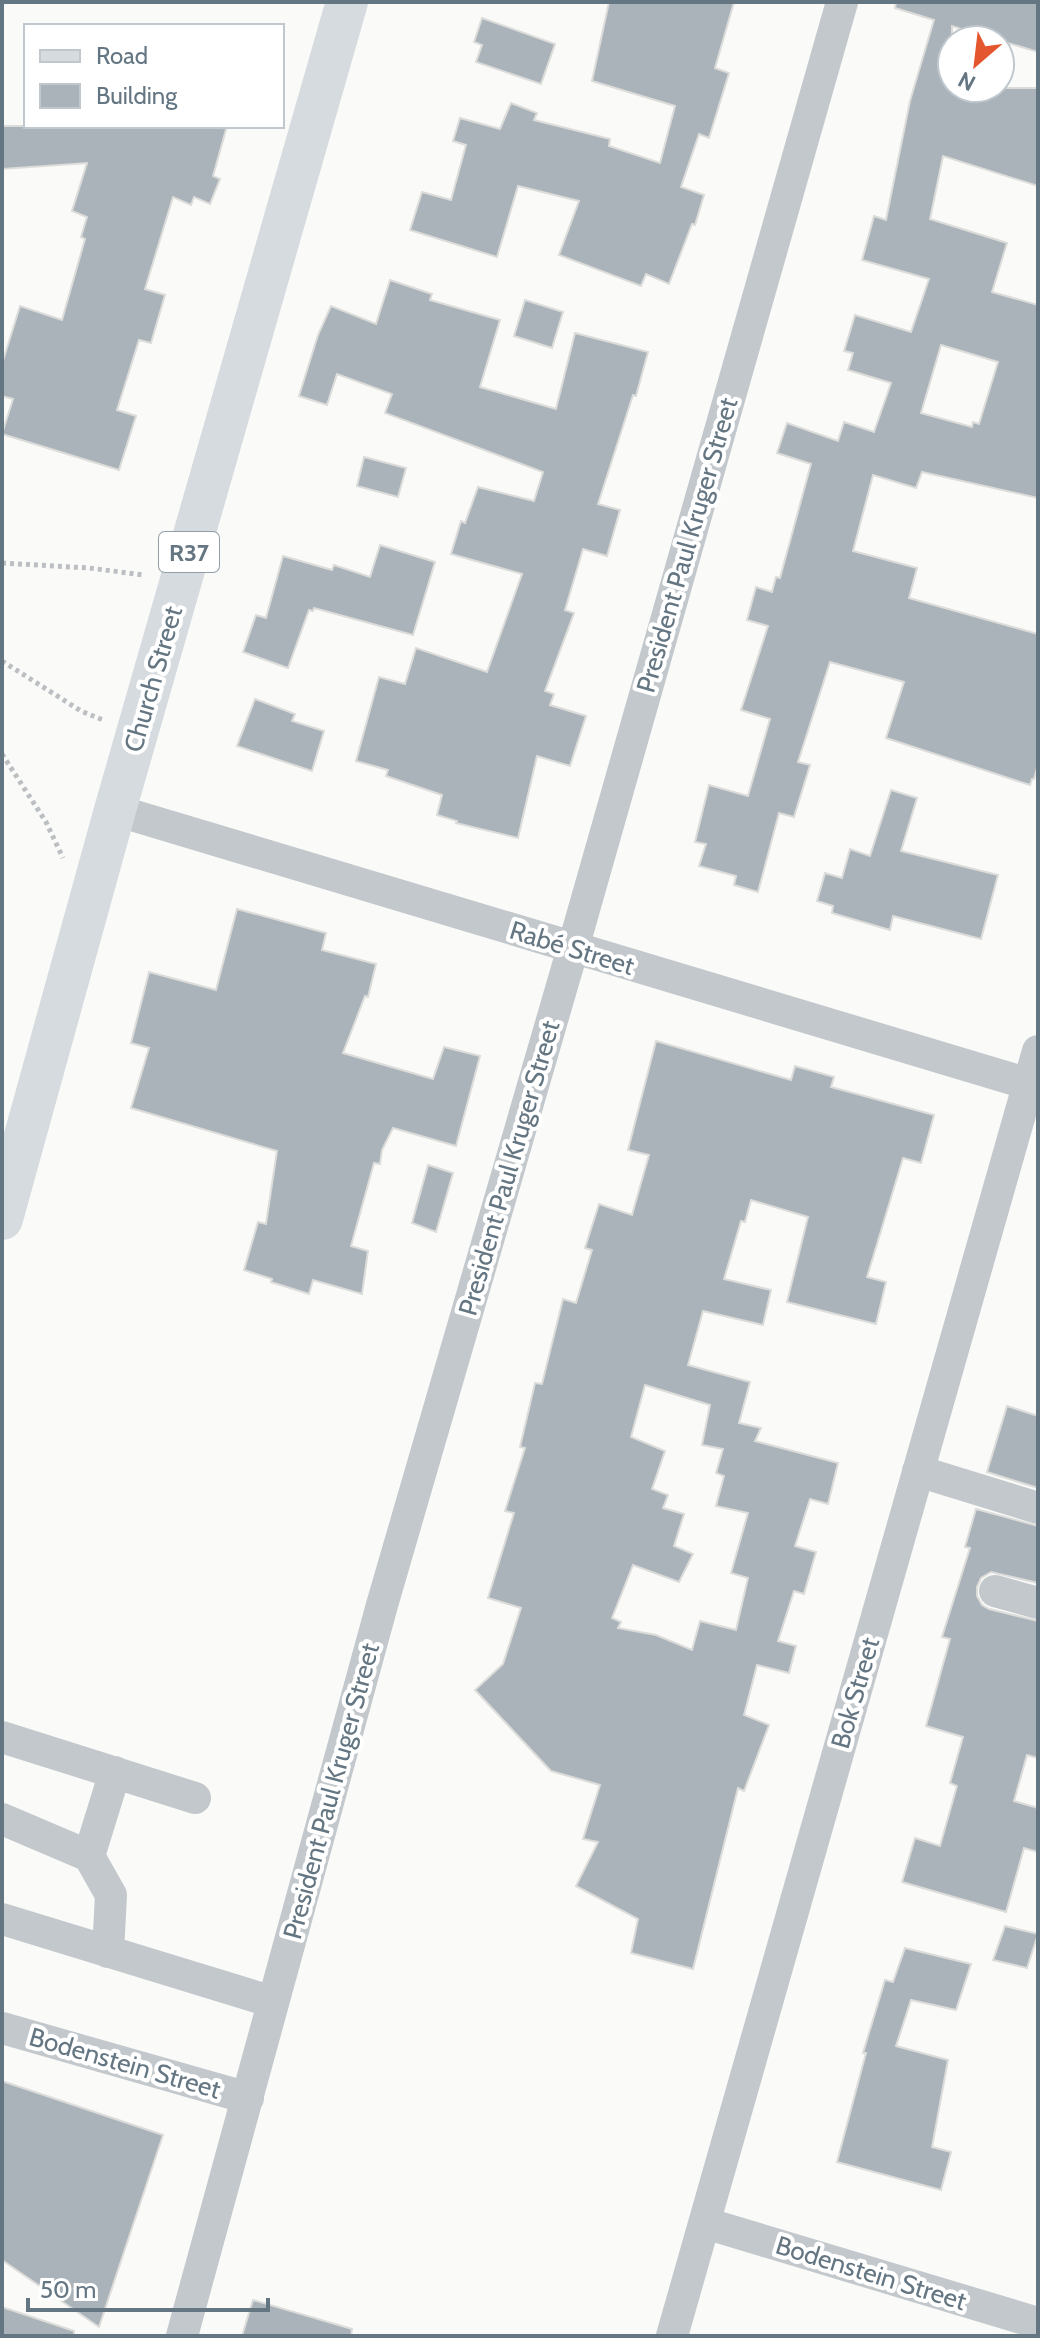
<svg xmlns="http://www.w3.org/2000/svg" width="1040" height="2338" font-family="Cabin,sans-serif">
	<rect width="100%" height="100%" fill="#fafaf8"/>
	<path fill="#aab3b9" stroke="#dcdcda" stroke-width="2" fill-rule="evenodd" d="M 609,2 L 734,2 L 715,68 L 729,73 L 709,138 L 699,134 L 681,187 L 704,195 L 695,225 L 692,224 L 669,284 L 646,274 L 641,286 L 559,255 L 579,201 L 518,186 L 497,257 L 410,230 L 422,192 L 451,200 L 466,145 L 453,141 L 460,118 L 500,129 L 511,103 L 537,113 L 534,120 L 610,139 L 609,146 L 660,163 L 675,106 L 592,81 Z
		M 896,2 L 1038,2 L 1038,52 L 952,26 L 952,88 L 1038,88 L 1038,186 L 943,156 L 930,219 L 1007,243 L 992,292 L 1038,305 L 1038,498 L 922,472 L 916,488 L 873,475 L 853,551 L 917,568 L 909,598 L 1038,634 L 1038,764 L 1034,779 L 1032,779 L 1030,785 L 886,738 L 904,682 L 830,662 L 798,762 L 810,765 L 794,817 L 779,813 L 758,892 L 734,885 L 736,876 L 699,866 L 706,844 L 695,842 L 709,785 L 748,796 L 770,719 L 741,710 L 768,626 L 747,620 L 756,587 L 772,592 L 776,577 L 780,578 L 811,464 L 777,453 L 787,423 L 838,441 L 844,422 L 874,432 L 891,383 L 848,370 L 853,353 L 844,351 L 855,315 L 911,332 L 929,279 L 862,260 L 874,216 L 886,220 L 910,101 L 934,20 L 895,8 ZM 941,345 L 998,362 L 979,424 L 973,422 L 972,427 L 921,413 Z
		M 482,18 L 555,44 L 541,84 L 476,62 L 482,45 L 474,42 Z
		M 2,126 L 227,126 L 213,176 L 220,179 L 210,204 L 194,197 L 191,205 L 173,197 L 145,289 L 165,295 L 151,343 L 139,340 L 117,410 L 136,416 L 119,470 L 2,434 L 13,399 L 2,396 L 2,364 L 20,306 L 62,320 L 85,239 L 81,237 L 87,217 L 72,211 L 87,163 L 2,169 Z
		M 390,280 L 432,294 L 430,300 L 500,320 L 480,387 L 556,409 L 575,333 L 648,352 L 636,396 L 633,395 L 598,504 L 620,510 L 607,556 L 583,549 L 565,610 L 574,613 L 545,691 L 554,694 L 550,705 L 586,716 L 570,766 L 537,756 L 518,838 L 456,823 L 457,821 L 437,815 L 442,795 L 386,776 L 388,770 L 356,761 L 379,677 L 405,684 L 416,648 L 487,672 L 522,574 L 451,554 L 461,521 L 465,523 L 478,487 L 534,501 L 543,472 L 385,413 L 392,394 L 337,374 L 327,405 L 299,396 L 318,335 L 331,306 L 376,324 Z
		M 525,300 L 563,312 L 552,348 L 514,336 Z
		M 364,457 L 406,468 L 398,497 L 357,486 Z
		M 380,545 L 435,562 L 413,635 L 314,608 L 313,611 L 309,610 L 288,668 L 243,652 L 256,615 L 266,618 L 283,556 L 332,570 L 334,565 L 370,577 Z
		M 255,699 L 295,714 L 292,721 L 324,731 L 312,771 L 237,746 Z
		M 891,790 L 917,798 L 901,851 L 998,875 L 981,939 L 893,916 L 890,930 L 832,913 L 833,906 L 817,901 L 825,873 L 842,878 L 850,849 L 870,856 Z
		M 237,909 L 326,933 L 322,950 L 376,964 L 368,997 L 365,996 L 343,1053 L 433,1079 L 444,1047 L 480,1056 L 456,1146 L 393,1128 L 382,1150 L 380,1164 L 374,1163 L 351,1246 L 368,1251 L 362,1294 L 313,1280 L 309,1294 L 271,1282 L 272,1279 L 244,1270 L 258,1222 L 266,1224 L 277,1151 L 131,1108 L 149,1048 L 131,1043 L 149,972 L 216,990 Z
		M 656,1041 L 791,1080 L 795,1066 L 834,1077 L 831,1087 L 934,1115 L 921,1163 L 903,1158 L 867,1277 L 886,1282 L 876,1324 L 787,1302 L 808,1217 L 751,1200 L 745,1222 L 741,1221 L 724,1279 L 771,1290 L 763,1325 L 703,1311 L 688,1365 L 750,1382 L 739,1423 L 761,1428 L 755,1441 L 838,1463 L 828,1504 L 810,1499 L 795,1546 L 816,1552 L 804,1594 L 794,1591 L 778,1641 L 796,1646 L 789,1673 L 757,1665 L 744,1715 L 769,1725 L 744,1791 L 738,1788 L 693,1969 L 631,1953 L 638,1919 L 576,1886 L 598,1842 L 583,1839 L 600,1785 L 551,1771 L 475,1690 L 503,1664 L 521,1608 L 488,1598 L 514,1513 L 505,1511 L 525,1448 L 520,1447 L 535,1383 L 542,1384 L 563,1299 L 576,1303 L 592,1250 L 585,1248 L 599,1204 L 632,1215 L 649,1155 L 628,1150 ZM 645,1385 L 710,1405 L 702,1445 L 723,1449 L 716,1473 L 724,1476 L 716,1506 L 748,1513 L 731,1573 L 748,1578 L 736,1630 L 700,1621 L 692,1650 L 656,1635 L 618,1628 L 621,1622 L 612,1618 L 633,1565 L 679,1582 L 693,1554 L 674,1546 L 684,1514 L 663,1508 L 668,1495 L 652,1489 L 665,1451 L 631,1437 Z
		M 428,1165 L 453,1173 L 436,1232 L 412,1223 Z
		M 1007,1406 L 1038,1416 L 1038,1488 L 987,1472 Z
		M 976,1509 L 1038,1526 L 1038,1583 L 991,1572 L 981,1578 L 977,1587 L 977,1596 L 982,1605 L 989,1609 L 1038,1621 L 1038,1758 L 1027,1755 L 1014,1801 L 1038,1808 L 1038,1852 L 1024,1848 L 1006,1912 L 902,1882 L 915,1838 L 940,1846 L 957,1786 L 950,1783 L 963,1737 L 926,1726 L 950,1639 L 942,1637 L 970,1548 L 965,1547 Z
		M 1005,1926 L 1038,1934 L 1027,1968 L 993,1960 Z
		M 905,1948 L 971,1964 L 956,2010 L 911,2000 L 896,2046 L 948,2060 L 932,2147 L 951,2152 L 941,2190 L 837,2162 L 866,2053 L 863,2053 L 885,1980 L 893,1982 Z
		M 2,2081 L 163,2135 L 99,2327 L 2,2260 Z
		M 253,2300 L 352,2329 L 351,2336 L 242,2336 Z
		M 2,2307 L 74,2331 L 74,2336 L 2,2336 Z"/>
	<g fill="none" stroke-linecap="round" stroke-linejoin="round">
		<path stroke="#bbbfc2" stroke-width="5" stroke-dasharray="4 4" stroke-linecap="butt" d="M 2,563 L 89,568 L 144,575
			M 2,661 L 81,711 L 103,720
			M 2,754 L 46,822 L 63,858"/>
		<path stroke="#c3c8cc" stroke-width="32" d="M 115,810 L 1029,1084
			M 918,1471 L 1038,1508
			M 995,1591 L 1038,1603
			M 2,1737 L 195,1798
			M 2,1819 L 89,1856 L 111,1895 L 108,1952
			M 89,1856 L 115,1772
			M 2,1919 L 273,2002
			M 2,2028 L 248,2098
			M 705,2223 L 1038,2323
			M 182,2336 L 382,1605 L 573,948 L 842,2
			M 672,2336 L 1038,1051"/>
		<path stroke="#d6dbdf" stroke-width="42" d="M 2,1219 L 115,810 L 347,2"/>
	</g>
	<g text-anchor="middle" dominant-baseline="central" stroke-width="8" stroke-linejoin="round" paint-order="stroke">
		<rect fill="#fff" stroke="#939fa8" stroke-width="2" x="159" y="532" width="60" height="40" rx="6"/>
		<g font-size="24" font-weight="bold" fill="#657683">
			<text x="189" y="552">R37</text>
		</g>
		<g font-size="26" fill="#657683" stroke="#fff">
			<text transform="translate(687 545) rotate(-74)">President Paul Kruger Street</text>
			<text transform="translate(153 679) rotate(-74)">Church Street</text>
			<text transform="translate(572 948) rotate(17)">Rabé Street</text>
			<text transform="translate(509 1168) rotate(-74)">President Paul Kruger Street</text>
			<text transform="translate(855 1693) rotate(-74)">Bok Street</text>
			<text transform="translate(331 1791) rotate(-75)">President Paul Kruger Street</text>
			<text transform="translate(125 2063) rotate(16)">Bodenstein Street</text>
			<text transform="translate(871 2273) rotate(17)">Bodenstein Street</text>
		</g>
	</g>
	<rect width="1040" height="2338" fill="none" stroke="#657683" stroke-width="8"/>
	<rect x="24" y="24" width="260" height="104" fill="#ffffff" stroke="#c1c8cd" stroke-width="2"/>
	<rect x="40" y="50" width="40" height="12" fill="#d6dbdf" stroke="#c1c8cd" stroke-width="2"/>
	<text x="96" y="64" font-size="24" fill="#657683">Road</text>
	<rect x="40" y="84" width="40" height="24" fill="#aab3b9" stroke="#c1c8cd" stroke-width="2"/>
	<text x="96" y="104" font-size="24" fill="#657683">Building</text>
	<g transform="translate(976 64) rotate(208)"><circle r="38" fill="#ffffff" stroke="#c1c8cd" stroke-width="2"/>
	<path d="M0-6L14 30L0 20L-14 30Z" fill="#e4572e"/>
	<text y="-12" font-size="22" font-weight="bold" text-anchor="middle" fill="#657683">N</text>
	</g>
	<path d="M28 2298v12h240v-12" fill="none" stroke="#657683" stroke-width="4"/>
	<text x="40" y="2298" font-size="24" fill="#657683" stroke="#ffffff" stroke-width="6" paint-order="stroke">50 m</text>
</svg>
